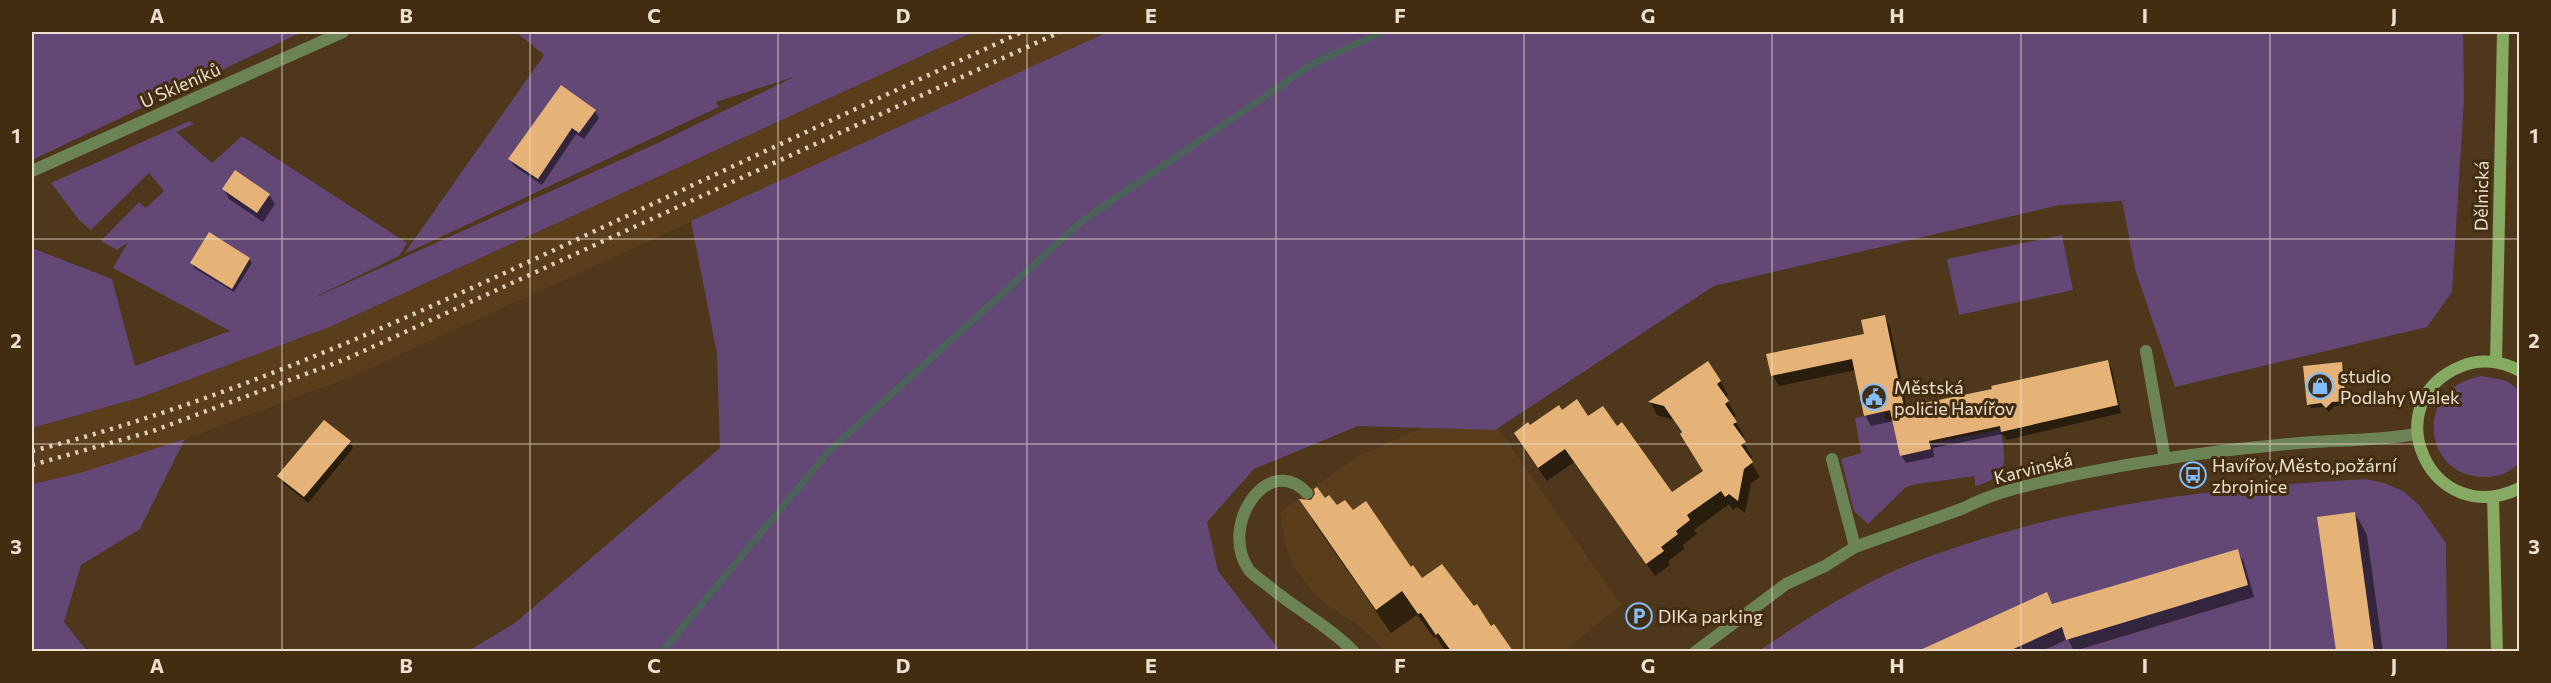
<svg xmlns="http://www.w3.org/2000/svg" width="2551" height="683" font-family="Commissioner,sans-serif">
	<rect width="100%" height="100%" fill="#4e371b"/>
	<path fill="#5a3e1b" d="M 974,32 L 1108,32 L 353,376 L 159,449 L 80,473 L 32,484 L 32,428 L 142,397 L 332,326 Z
		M 1421,428 L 1495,430 L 1498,428 L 1621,605 L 1564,651 L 1386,651 L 1356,623 L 1329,607 L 1315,595 L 1294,567 L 1286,548 L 1280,512 L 1356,457 Z"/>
	<path fill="#634775" d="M 32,32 L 302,32 L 32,160 Z
		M 516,32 L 974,32 L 332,326 L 142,397 L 32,428 L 32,248 L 112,279 L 135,366 L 230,331 L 113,268 L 128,242 L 117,250 L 101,241 L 139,202 L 146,208 L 164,191 L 149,173 L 91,230 L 80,221 L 51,183 L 189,121 L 194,124 L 176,132 L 212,163 L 242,136 L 407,243 L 399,256 L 307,301 L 660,142 L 794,77 L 716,102 L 719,107 L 404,254 L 544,55 Z
		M 1108,32 L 2463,32 L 2464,99 L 2452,292 L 2427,327 L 2175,387 L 2135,269 L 2122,201 L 2060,205 L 1714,286 L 1495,430 L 1358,426 L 1254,469 L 1207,522 L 1218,571 L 1280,651 L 468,651 L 515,623 L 720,448 L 717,354 L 691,221 Z
		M 2062,235 L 2073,290 L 1959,315 L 1947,259 Z
		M 2482,376 L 2507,381 L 2519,390 L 2519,463 C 2511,472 2499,477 2486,477 C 2422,479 2412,387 2482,376 Z
		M 1884,412 L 1885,420 L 1892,419 L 1931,449 L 1930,444 L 1940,442 L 1940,439 L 1942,441 L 1998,430 L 2000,426 C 2005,458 2013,476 1975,486 L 1975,476 L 1917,484 L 1906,487 L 1868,524 L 1854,511 L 1841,459 L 1861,453 L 1855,418 Z
		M 185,439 L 140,529 L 81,565 L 64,622 L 87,651 L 32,651 L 32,484 L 80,473 Z
		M 2365,479 L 2384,483 L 2403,491 L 2419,505 L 2446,543 L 2447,651 L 1757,652 C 1811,616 1866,579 1928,557 C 2068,505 2217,487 2365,479 Z"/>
	<path fill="#0007" d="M 595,111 L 599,118 L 584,139 L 576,134 L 542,185 L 514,166 L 510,159 Z
		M 224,189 L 269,195 L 275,204 L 263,222 L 229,199 Z
		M 249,259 L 252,263 L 234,292 L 194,268 L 192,263 Z
		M 1884,316 L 1890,327 L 1907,408 L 1993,390 L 2107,361 L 2112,369 L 2121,413 L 2007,440 L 2003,434 L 1933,448 L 1934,457 L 1906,463 L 1901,455 L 1894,421 L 1871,426 L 1865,415 L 1856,370 L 1779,386 L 1773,376 L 1768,355 L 1866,335 Z
		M 2341,364 L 2344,368 L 2347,405 L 2334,406 L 2329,412 L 2324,407 L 2311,408 L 2308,404 Z
		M 1720,381 L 1728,395 L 1725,397 L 1736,416 L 1733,417 L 1744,436 L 1741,438 L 1752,457 L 1749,459 L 1760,477 L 1751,483 L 1745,513 L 1737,507 L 1733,510 L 1729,504 L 1694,530 L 1697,534 L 1683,545 L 1684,549 L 1668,561 L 1670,565 L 1655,576 L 1574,462 L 1547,481 L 1523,447 L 1562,412 L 1588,418 L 1617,428 L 1671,494 L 1704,471 L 1674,420 L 1657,415 L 1650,402 Z
		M 350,442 L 353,448 L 308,503 L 283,483 L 279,476 Z
		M 1325,500 L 1421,580 L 1491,628 L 1494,626 L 1511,652 L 1446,652 L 1436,637 L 1434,638 L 1417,615 L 1391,633 L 1315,524 L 1302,501 Z
		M 2355,513 L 2367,535 L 2383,652 L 2337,652 L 2319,518 Z
		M 2237,551 L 2244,562 L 2254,597 L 2074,651 L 2068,639 L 2040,652 L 1922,652 L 2046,594 L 2053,606 Z"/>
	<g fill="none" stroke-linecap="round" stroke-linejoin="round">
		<path stroke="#4d615b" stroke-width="7" d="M 662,652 L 829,451 L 1082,221 L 1314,63 L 1382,32"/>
	</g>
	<path fill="#e5b378" d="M 561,85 L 596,110 L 579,133 L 572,128 L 538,179 L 508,159 Z
		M 235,170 L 270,194 L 257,213 L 222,189 Z
		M 209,232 L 250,258 L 232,289 L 190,263 Z
		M 1885,315 L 1904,407 L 1864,416 L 1852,359 L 1771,376 L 1766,354 L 1864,334 L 1861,320 Z
		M 2108,360 L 2118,405 L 2001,432 L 2000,426 L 1929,441 L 1931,449 L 1900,456 L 1890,410 L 1992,389 L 1991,386 Z
		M 1708,361 L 1721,381 L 1717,384 L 1729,401 L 1725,404 L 1737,422 L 1733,424 L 1746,442 L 1741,445 L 1753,462 L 1744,469 L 1738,501 L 1729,494 L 1725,497 L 1721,491 L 1687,515 L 1690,520 L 1676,531 L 1678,534 L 1661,547 L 1664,551 L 1646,564 L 1565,449 L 1538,468 L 1514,433 L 1528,422 L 1530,425 L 1559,405 L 1562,410 L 1577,399 L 1588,416 L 1603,406 L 1617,426 L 1622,422 L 1672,492 L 1703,471 L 1680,434 L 1682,432 L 1664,406 L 1648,402 Z
		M 2342,362 L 2346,401 L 2332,402 L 2326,408 L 2321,403 L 2307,405 L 2303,366 Z
		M 324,420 L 351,441 L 304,497 L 277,476 Z
		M 1317,487 L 1325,498 L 1329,495 L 1337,505 L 1345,500 L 1353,510 L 1366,501 L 1411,567 L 1413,565 L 1422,578 L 1442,564 L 1474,606 L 1477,604 L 1491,626 L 1494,624 L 1513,651 L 1451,651 L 1438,633 L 1436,635 L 1421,613 L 1418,614 L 1402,591 L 1376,610 L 1299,499 L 1311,500 L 1315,494 L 1314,489 Z
		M 2355,512 L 2374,651 L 2336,651 L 2317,517 Z
		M 2238,549 L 2248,585 L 2066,640 L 2062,627 L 2009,651 L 1918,651 L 2047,592 L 2052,604 Z"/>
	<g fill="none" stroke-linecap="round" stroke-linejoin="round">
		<path stroke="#6c8356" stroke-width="12" d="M 2146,351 L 2165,459"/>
		<path stroke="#6c8356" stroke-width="12" d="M 32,171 L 343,32
			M 1832,459 L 1855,547
			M 1307,493 C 1268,451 1218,526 1249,570 C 1253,575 1261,580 1266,584 C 1294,608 1329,626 1354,652
			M 1695,652 L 1786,584 L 1825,566 L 1855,547 L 1964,508 C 1996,491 2037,483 2073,475 C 2152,459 2232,448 2313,442 C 2348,440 2382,440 2417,434"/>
		<path stroke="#86aa62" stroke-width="12" d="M 2496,362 L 2503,32
			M 2520,371 C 2502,361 2481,358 2462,366 C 2373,401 2430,532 2520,488
			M 2493,497 L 2497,652"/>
		<path stroke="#decfbd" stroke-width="4.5" stroke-dasharray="3 6" stroke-linecap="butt" d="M 32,451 C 223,403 402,321 580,238 C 727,169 874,100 1022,32
			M 32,465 L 153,431 L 346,359 L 1060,32"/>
	</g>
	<path fill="none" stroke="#eee0d0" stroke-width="1.5" stroke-opacity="0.55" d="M 282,32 L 282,652M 530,32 L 530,652M 778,32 L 778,652M 1027,32 L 1027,652M 1276,32 L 1276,652M 1524,32 L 1524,652M 1772,32 L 1772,652M 2021,32 L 2021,652M 2270,32 L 2270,652M 32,239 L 2520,239M 32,444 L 2520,444"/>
	<defs>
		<g id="shop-ring" transform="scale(1.35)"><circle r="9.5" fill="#432d10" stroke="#82bcfa" stroke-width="1.5"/><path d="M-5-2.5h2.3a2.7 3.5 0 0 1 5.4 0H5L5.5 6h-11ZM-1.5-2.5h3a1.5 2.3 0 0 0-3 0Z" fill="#82bcfa"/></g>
		<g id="civic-ring" transform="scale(1.35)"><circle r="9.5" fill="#432d10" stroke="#82bcfa" stroke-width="1.5"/><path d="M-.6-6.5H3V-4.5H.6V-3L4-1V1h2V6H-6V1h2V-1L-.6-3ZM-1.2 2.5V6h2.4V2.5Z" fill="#82bcfa"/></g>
		<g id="bus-ring" transform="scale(1.35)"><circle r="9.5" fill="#432d10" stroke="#82bcfa" stroke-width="1.5"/><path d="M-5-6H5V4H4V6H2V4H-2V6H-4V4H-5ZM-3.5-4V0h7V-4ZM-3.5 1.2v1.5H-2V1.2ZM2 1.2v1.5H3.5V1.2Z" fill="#82bcfa"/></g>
		<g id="parking-ring" transform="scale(1.35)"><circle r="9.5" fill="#432d10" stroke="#82bcfa" stroke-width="1.5"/><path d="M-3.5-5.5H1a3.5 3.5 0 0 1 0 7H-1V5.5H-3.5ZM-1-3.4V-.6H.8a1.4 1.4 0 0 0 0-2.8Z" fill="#82bcfa"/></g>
	</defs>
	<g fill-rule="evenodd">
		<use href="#shop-ring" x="2320" y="386"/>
		<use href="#civic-ring" x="1874" y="397"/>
		<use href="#bus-ring" x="2193" y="475"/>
		<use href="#parking-ring" x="1639" y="616"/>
	</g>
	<g text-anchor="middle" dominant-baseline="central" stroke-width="6" stroke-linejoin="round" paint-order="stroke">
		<g font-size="18" fill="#eee0d0" stroke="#432d10">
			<text transform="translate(180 85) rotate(-24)">U Skleníků</text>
			<text transform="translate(2481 196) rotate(-89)">Dělnická</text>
			<text transform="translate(2033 468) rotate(-14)">Karvinská</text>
		</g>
		<g font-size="18" fill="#eee0d0" stroke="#432d10" text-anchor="start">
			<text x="2340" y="376">studio<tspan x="2340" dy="21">Podlahy Walek</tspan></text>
			<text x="1894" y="387">Městská<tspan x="1894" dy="21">policie Havířov</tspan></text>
			<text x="2212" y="465">Havířov,Město,požární<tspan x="2212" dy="21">zbrojnice</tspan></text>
			<text x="1658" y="616">DIKa parking</text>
		</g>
	</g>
	<rect width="2551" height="683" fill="none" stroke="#432d10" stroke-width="66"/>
	<rect x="33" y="33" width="2485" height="617" fill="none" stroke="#eee0d0" stroke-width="2"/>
	<g font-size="20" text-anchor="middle" font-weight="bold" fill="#eee0d0">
		<text x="157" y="23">A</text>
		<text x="406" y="23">B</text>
		<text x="654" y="23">C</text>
		<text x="903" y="23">D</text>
		<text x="1151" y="23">E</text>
		<text x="1400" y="23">F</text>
		<text x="1648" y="23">G</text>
		<text x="1897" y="23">H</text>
		<text x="2145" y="23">I</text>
		<text x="2394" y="23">J</text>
		<text x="16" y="143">1</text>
		<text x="2534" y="143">1</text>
		<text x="16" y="348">2</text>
		<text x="2534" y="348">2</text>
		<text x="16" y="554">3</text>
		<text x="2534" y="554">3</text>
		<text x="157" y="673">A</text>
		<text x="406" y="673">B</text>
		<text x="654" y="673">C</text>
		<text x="903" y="673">D</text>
		<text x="1151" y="673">E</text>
		<text x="1400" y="673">F</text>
		<text x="1648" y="673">G</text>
		<text x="1897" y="673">H</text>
		<text x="2145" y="673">I</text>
		<text x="2394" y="673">J</text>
	</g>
</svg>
